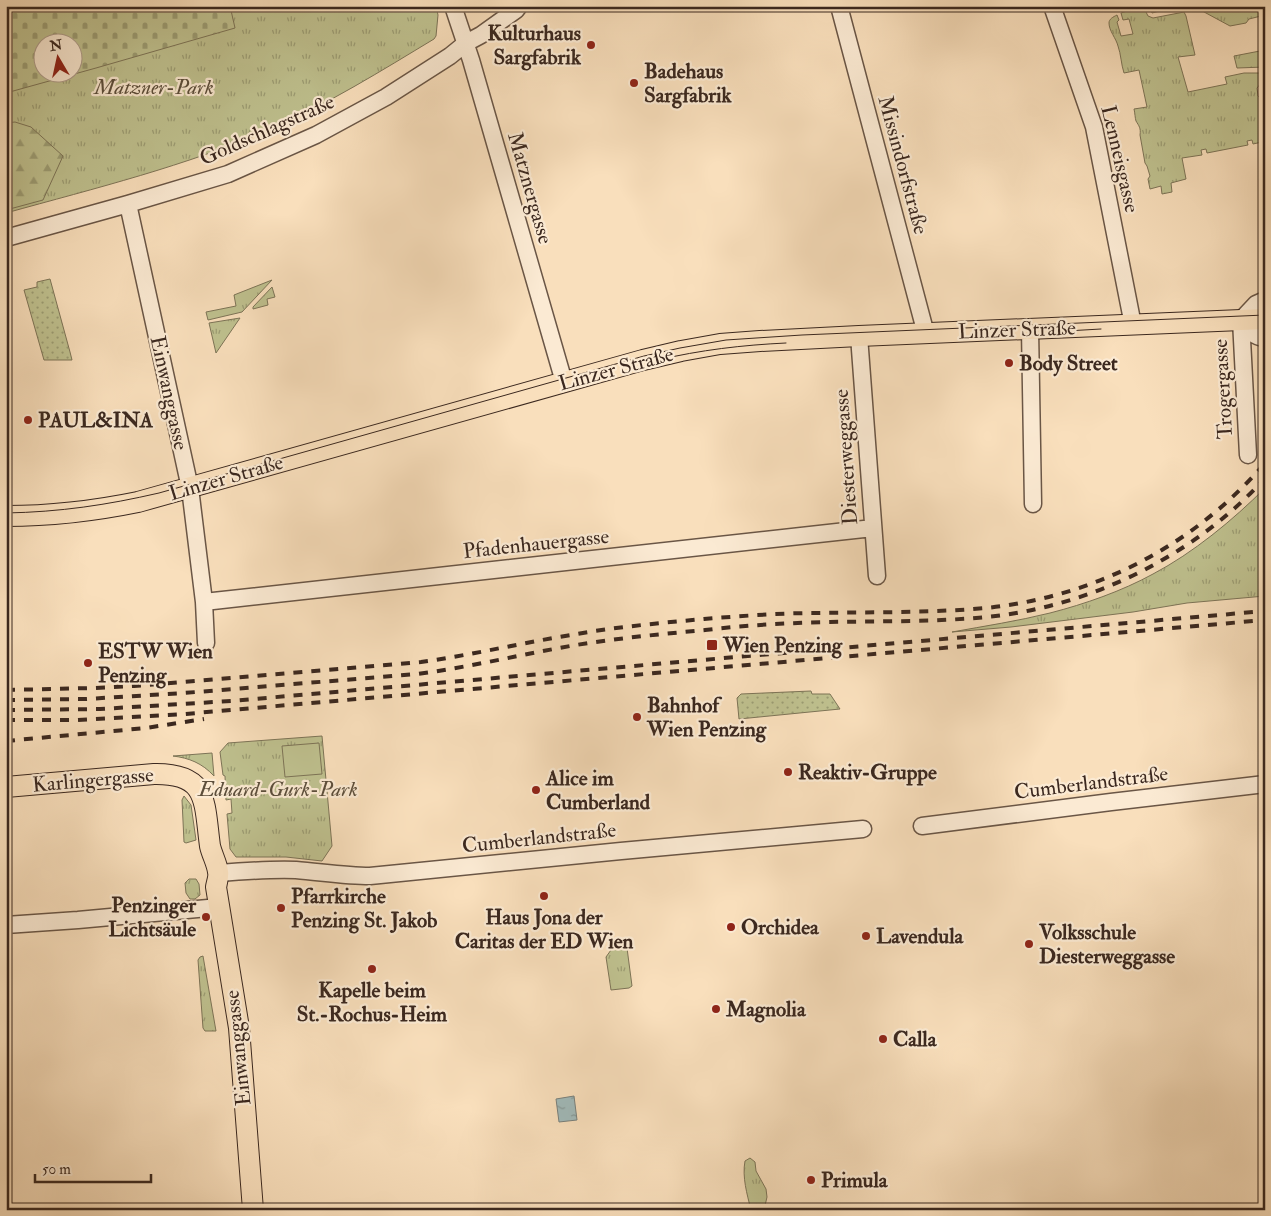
<svg xmlns="http://www.w3.org/2000/svg" width="1271" height="1216" font-family="'IM FELL Double Pica',serif">
	<defs>
		<pattern id="grass-tufts" width="24" height="20" patternUnits="userSpaceOnUse" patternTransform="scale(1.25)"><rect width="24" height="20" fill="#bfc18f"/><path d="M3 7l-1-3M5 7V3M7 7l1-3M15 17l-1-3M17 17v-4M19 17l1-3" fill="none" stroke="#9c9d74"/></pattern>
		<pattern id="forest-firs" width="22" height="20" patternUnits="userSpaceOnUse" patternTransform="scale(1.25)"><rect width="22" height="20" fill="#bfc18f"/><path d="M5 1l3.5 6h-7zM16 11l3.5 6h-7z" fill="#9c9d74"/></pattern>
		<pattern id="cemetery-stones" width="16" height="16" patternUnits="userSpaceOnUse" patternTransform="scale(1.25)"><rect width="16" height="16" fill="#bfc18f"/><path d="M2 7V4a2 2 0 0 1 4 0v3zM10 15v-3a2 2 0 0 1 4 0v3z" fill="#9c9d74"/></pattern>
		<pattern id="garden-dots" width="8" height="8" patternUnits="userSpaceOnUse" patternTransform="scale(1.25)"><rect width="8" height="8" fill="#bfc18f"/><path d="M2 2h.1M6 6h.1" fill="none" stroke="#9c9d74" stroke-width="1.8" stroke-linecap="round"/></pattern>
		<pattern id="water-ripples" width="26" height="14" patternUnits="userSpaceOnUse" patternTransform="scale(1.25)"><rect width="26" height="14" fill="#a1baba"/><path d="M2 4q2-2 4 0t4 0M15 11q2-2 4 0t4 0" fill="none" stroke="#849797"/></pattern>
	</defs>
	<rect width="100%" height="100%" fill="#f9dfbc"/>
	<filter id="stains"><feTurbulence type="fractalNoise" baseFrequency=".004" numOctaves="4"/><feColorMatrix values="0 0 0 0 .2 0 0 0 0 .09 0 0 0 0 .02 0 0 0 .5 -.17"/></filter>
	<radialGradient id="worn" r=".72"><stop offset=".6" stop-color="#630" stop-opacity="0"/><stop offset="1" stop-color="#630" stop-opacity=".3"/></radialGradient>
	<path fill="url(#grass-tufts)" stroke="#7d7457" fill-rule="evenodd" d="M 6,6 L 436,6 L 438,15 L 436,36 L 434,39 C 381,71 328,104 271,129 C 186,166 96,188 6,213 ZM 42,42 L 72,42 L 72,72 L 42,72 Z
		M 1142,6 L 1143,6 L 1148,16 L 1153,18 L 1184,12 L 1186,16 L 1195,55 L 1178,57 L 1188,92 L 1227,84 L 1225,77 L 1244,73 L 1265,73 L 1265,82 L 1262,82 L 1257,88 L 1258,96 L 1262,100 L 1265,101 L 1265,158 L 1262,142 L 1253,144 L 1252,140 L 1247,141 L 1248,145 L 1207,153 L 1206,149 L 1201,150 L 1202,155 L 1182,158 L 1186,179 L 1171,183 L 1172,192 L 1162,194 L 1161,186 L 1150,189 L 1148,179 L 1150,176 L 1147,166 L 1145,163 L 1140,135 C 1141,128 1139,126 1136,121 C 1135,118 1135,113 1134,109 L 1147,107 L 1139,70 L 1124,73 C 1121,64 1121,54 1118,46 C 1116,38 1109,31 1109,23 C 1109,19 1113,17 1117,15 L 1119,20 L 1117,22 L 1121,36 L 1133,34 L 1129,19 L 1123,20 L 1121,13 Z
		M 1149,6 L 1179,6 L 1152,13 Z
		M 1193,6 L 1265,6 L 1265,18 L 1261,16 L 1249,19 L 1246,23 L 1230,26 Z
		M 1265,50 L 1265,67 L 1237,68 L 1234,56 Z
		M 272,280 L 242,312 L 208,320 L 206,312 L 236,306 L 234,295 Z
		M 272,287 L 275,297 L 267,299 L 268,305 L 253,309 L 253,307 Z
		M 240,318 L 216,353 L 209,323 Z
		M 1265,488 L 1265,596 L 1187,603 L 1133,612 L 1011,627 L 952,632 C 985,626 1018,621 1050,613 C 1085,604 1122,591 1153,574 C 1193,553 1233,520 1265,488 Z
		M 322,736 L 332,846 L 322,861 L 286,857 L 236,857 L 230,849 L 227,814 L 232,813 L 231,799 L 226,800 L 225,776 L 223,775 L 220,752 L 228,743 Z
		M 212,753 L 214,776 C 202,763 189,758 173,756 Z
		M 184,796 L 191,805 L 196,840 L 186,843 L 184,842 L 182,800 Z
		M 189,879 L 196,879 L 199,884 L 200,895 L 195,899 L 190,899 L 186,893 L 185,883 Z
		M 624,942 L 626,944 L 627,948 L 632,986 L 629,988 L 611,990 L 606,957 L 616,943 Z
		M 203,956 L 216,1031 L 205,1031 L 203,1028 L 198,960 L 200,957 Z
		M 750,1158 L 755,1162 L 756,1171 L 766,1189 L 767,1197 L 764,1210 L 751,1210 C 747,1194 742,1177 745,1161 Z"/>
	<path fill="url(#forest-firs)" stroke="#7d7457" d="M 15,122 L 31,127 L 63,156 L 43,200 L 6,210 L 6,123 Z"/>
	<path fill="url(#cemetery-stones)" stroke="#7d7457" fill-rule="evenodd" d="M 6,6 L 230,6 L 235,28 L 96,68 L 6,93 ZM 42,42 L 72,42 L 72,72 L 42,72 Z"/>
	<path fill="url(#garden-dots)" stroke="#7d7457" d="M 50,279 L 70,352 L 72,360 L 44,360 L 24,290 L 37,287 L 37,282 Z
		M 811,691 L 812,694 L 830,694 L 840,709 L 739,719 L 737,698 L 741,694 Z"/>
	<path fill="#bfc18f" stroke="#7d7457" d="M 319,743 L 322,774 L 285,777 L 282,746 Z"/>
	<path fill="url(#water-ripples)" stroke="#78807c" d="M 574,1096 L 577,1120 L 559,1122 L 556,1099 Z"/>
	<g fill="none" stroke-linecap="round" stroke-linejoin="round">
		<g stroke="#6a5646" stroke-width="19">
			<path id="minor" d="M 453,6 L 471,60 L 564,382
				M 839,6 L 926,334
				M 1052,6 L 1094,127 L 1133,325
				M 128,204 L 190,488 L 204,602 L 206,643
				M 6,238 L 128,204 L 228,174 L 316,135 L 386,97 L 450,56 L 466,43 L 481,35 L 516,10 L 519,6
				M 1241,320 L 1248,455
				M 1241,320 L 1256,304 L 1265,300
				M 1241,320 C 1247,328 1254,338 1265,338
				M 1030,329 L 1033,504
				M 859,336 L 877,576
				M 204,602 L 873,528
				M 922,826 L 1111,802 L 1265,784
				M 219,873 C 244,871 270,869 296,870 C 321,872 345,876 370,876 L 621,851 L 863,829
				M 6,925 L 78,920 L 219,907"/>
		</g>
		<g stroke="#3b281f" stroke-width="22">
			<path id="major" d="M 6,516 C 51,516 94,511 138,502 L 643,360 L 681,351 L 720,344 L 760,341 L 859,336 L 1265,319
				M 6,787 L 154,774 C 209,773 204,802 210,846 C 212,855 217,863 218,872 C 219,876 217,882 216,887 L 239,1028 L 253,1210"/>
		</g>
		<use href="#minor" stroke="#fbead3" stroke-width="16"/>
		<use href="#major" stroke="#f9dfbc" stroke-width="20"/>
		<path stroke="#3b281f" stroke-width="1" d="M 1049,332 L 1101,329
			M 658,360 C 700,350 743,345 786,343
			M 6,513 C 60,512 107,505 159,493 L 644,356 L 680,348 L 726,340 L 802,335 L 1265,315"/>
		<path stroke="#3b281f" stroke-width="4" stroke-dasharray="9 9" stroke-linecap="butt" d="M 6,690 L 94,688 L 134,686 L 421,662 C 472,655 521,643 571,635 C 615,627 660,623 704,619 C 741,616 779,613 816,613 C 872,612 929,613 986,608 C 1094,597 1194,546 1265,463
			M 6,700 L 86,699 L 184,693 L 417,674 C 471,667 523,654 576,645 C 619,638 662,634 705,630 C 747,625 788,623 830,622 C 882,621 935,622 987,617 C 1090,607 1196,555 1265,478
			M 6,710 L 100,709 L 231,701 L 1265,611
			M 6,720 L 78,720 L 185,714 L 1265,620
			M 6,741 L 146,728 L 204,719"/>
	</g>
	<g fill="#8f2418" stroke="#fbead3" stroke-width="2">
		<circle cx="591" cy="45" r="5"/>
		<circle cx="634" cy="83" r="5"/>
		<circle cx="1009" cy="363" r="5"/>
		<circle cx="28" cy="420" r="5"/>
		<rect x="706" y="639" width="12" height="12" rx="2.5"/>
		<circle cx="88" cy="663" r="5"/>
		<circle cx="637" cy="717" r="5"/>
		<circle cx="788" cy="772" r="5"/>
		<circle cx="536" cy="790" r="5"/>
		<circle cx="544" cy="896" r="5"/>
		<circle cx="281" cy="908" r="5"/>
		<circle cx="206" cy="917" r="5"/>
		<circle cx="731" cy="927" r="5"/>
		<circle cx="866" cy="936" r="5"/>
		<circle cx="1029" cy="944" r="5"/>
		<circle cx="372" cy="969" r="5"/>
		<circle cx="716" cy="1009" r="5"/>
		<circle cx="883" cy="1039" r="5"/>
		<circle cx="811" cy="1180" r="5"/>
	</g>
	<g text-anchor="middle" dominant-baseline="central" stroke-width="4.5" stroke-linejoin="round" paint-order="stroke">
		<g font-size="21" font-weight="bold" fill="#3b281f" stroke="#fbead3" text-anchor="start">
			<text x="581" y="33" text-anchor="end">Kulturhaus<tspan x="581" dy="24">Sargfabrik</tspan></text>
			<text x="644" y="71">Badehaus<tspan x="644" dy="24">Sargfabrik</tspan></text>
			<text x="1019" y="363">Body Street</text>
			<text x="38" y="420">PAUL&amp;INA</text>
			<text x="723" y="645">Wien Penzing</text>
			<text x="98" y="651">ESTW Wien<tspan x="98" dy="24">Penzing</tspan></text>
			<text x="647" y="705">Bahnhof<tspan x="647" dy="24">Wien Penzing</tspan></text>
			<text x="798" y="772">Reaktiv-Gruppe</text>
			<text x="546" y="778">Alice im<tspan x="546" dy="24">Cumberland</tspan></text>
			<text x="291" y="896">Pfarrkirche<tspan x="291" dy="24">Penzing St. Jakob</tspan></text>
			<text x="196" y="905" text-anchor="end">Penzinger<tspan x="196" dy="24">Lichtsäule</tspan></text>
			<text x="544" y="917" text-anchor="middle">Haus Jona der<tspan x="544" dy="24">Caritas der ED Wien</tspan></text>
			<text x="741" y="927">Orchidea</text>
			<text x="1039" y="932">Volksschule<tspan x="1039" dy="24">Diesterweggasse</tspan></text>
			<text x="876" y="936">Lavendula</text>
			<text x="372" y="990" text-anchor="middle">Kapelle beim<tspan x="372" dy="24">St.-Rochus-Heim</tspan></text>
			<text x="726" y="1009">Magnolia</text>
			<text x="893" y="1039">Calla</text>
			<text x="821" y="1180">Primula</text>
		</g>
		<g font-size="21" font-style="italic" fill="#5c4e3b" stroke="#fbead3">
			<text x="154" y="87">Matzner-Park</text>
			<text x="278" y="789">Eduard-Gurk-Park</text>
		</g>
		<g font-size="21" fill="#3b281f" stroke="#fbead3">
			<text transform="translate(267 130) rotate(-24)">Goldschlagstraße</text>
			<text transform="translate(1120 159) rotate(77)">Lenneisgasse</text>
			<text transform="translate(903 165) rotate(75)">Missindorfstraße</text>
			<text transform="translate(530 188) rotate(74)">Matznergasse</text>
			<text transform="translate(1017 330) rotate(-2)">Linzer Straße</text>
			<text transform="translate(616 369) rotate(-15)">Linzer Straße</text>
			<text transform="translate(1223 389) rotate(-93)">Trogergasse</text>
			<text transform="translate(169 393) rotate(78)">Einwanggasse</text>
			<text transform="translate(846 457) rotate(-94)">Diesterweggasse</text>
			<text transform="translate(226 478) rotate(-16)">Linzer Straße</text>
			<text transform="translate(536 544) rotate(-6)">Pfadenhauergasse</text>
			<text transform="translate(93 780) rotate(-5)">Karlingergasse</text>
			<text transform="translate(1091 783) rotate(-7)">Cumberlandstraße</text>
			<text transform="translate(539 838) rotate(-6)">Cumberlandstraße</text>
			<text transform="translate(238 1048) rotate(-96)">Einwanggasse</text>
		</g>
	</g>
	<rect width="1271" height="1216" fill="none" stroke="#f9dfbc" stroke-width="25"/>
	<rect x="8" y="8" width="1256" height="1201" fill="none" stroke="#3b281f" stroke-width="2.5"/>
	<rect x="12" y="12" width="1246" height="1191" fill="none" stroke="#3b281f"/>
	<g transform="translate(58 58) rotate(351)"><circle r="24" fill="#fbead3" stroke="#ae9c8b"/>
	<path d="M0-4L9 19L0 12L-9 19Z" fill="#8f2418"/>
	<text y="-8" font-size="14" font-weight="bold" text-anchor="middle" fill="#3b281f">N</text>
	</g>
	<path d="M35 1174v8h116v-8" fill="none" stroke="#3b281f" stroke-width="2.5"/>
	<text x="42" y="1174" font-size="15" fill="#3b281f" stroke="#fbead3" stroke-width="4" paint-order="stroke">50 m</text>
	<rect width="100%" height="100%" filter="url(#stains)"/>
	<rect width="100%" height="100%" fill="url(#worn)"/>
</svg>
